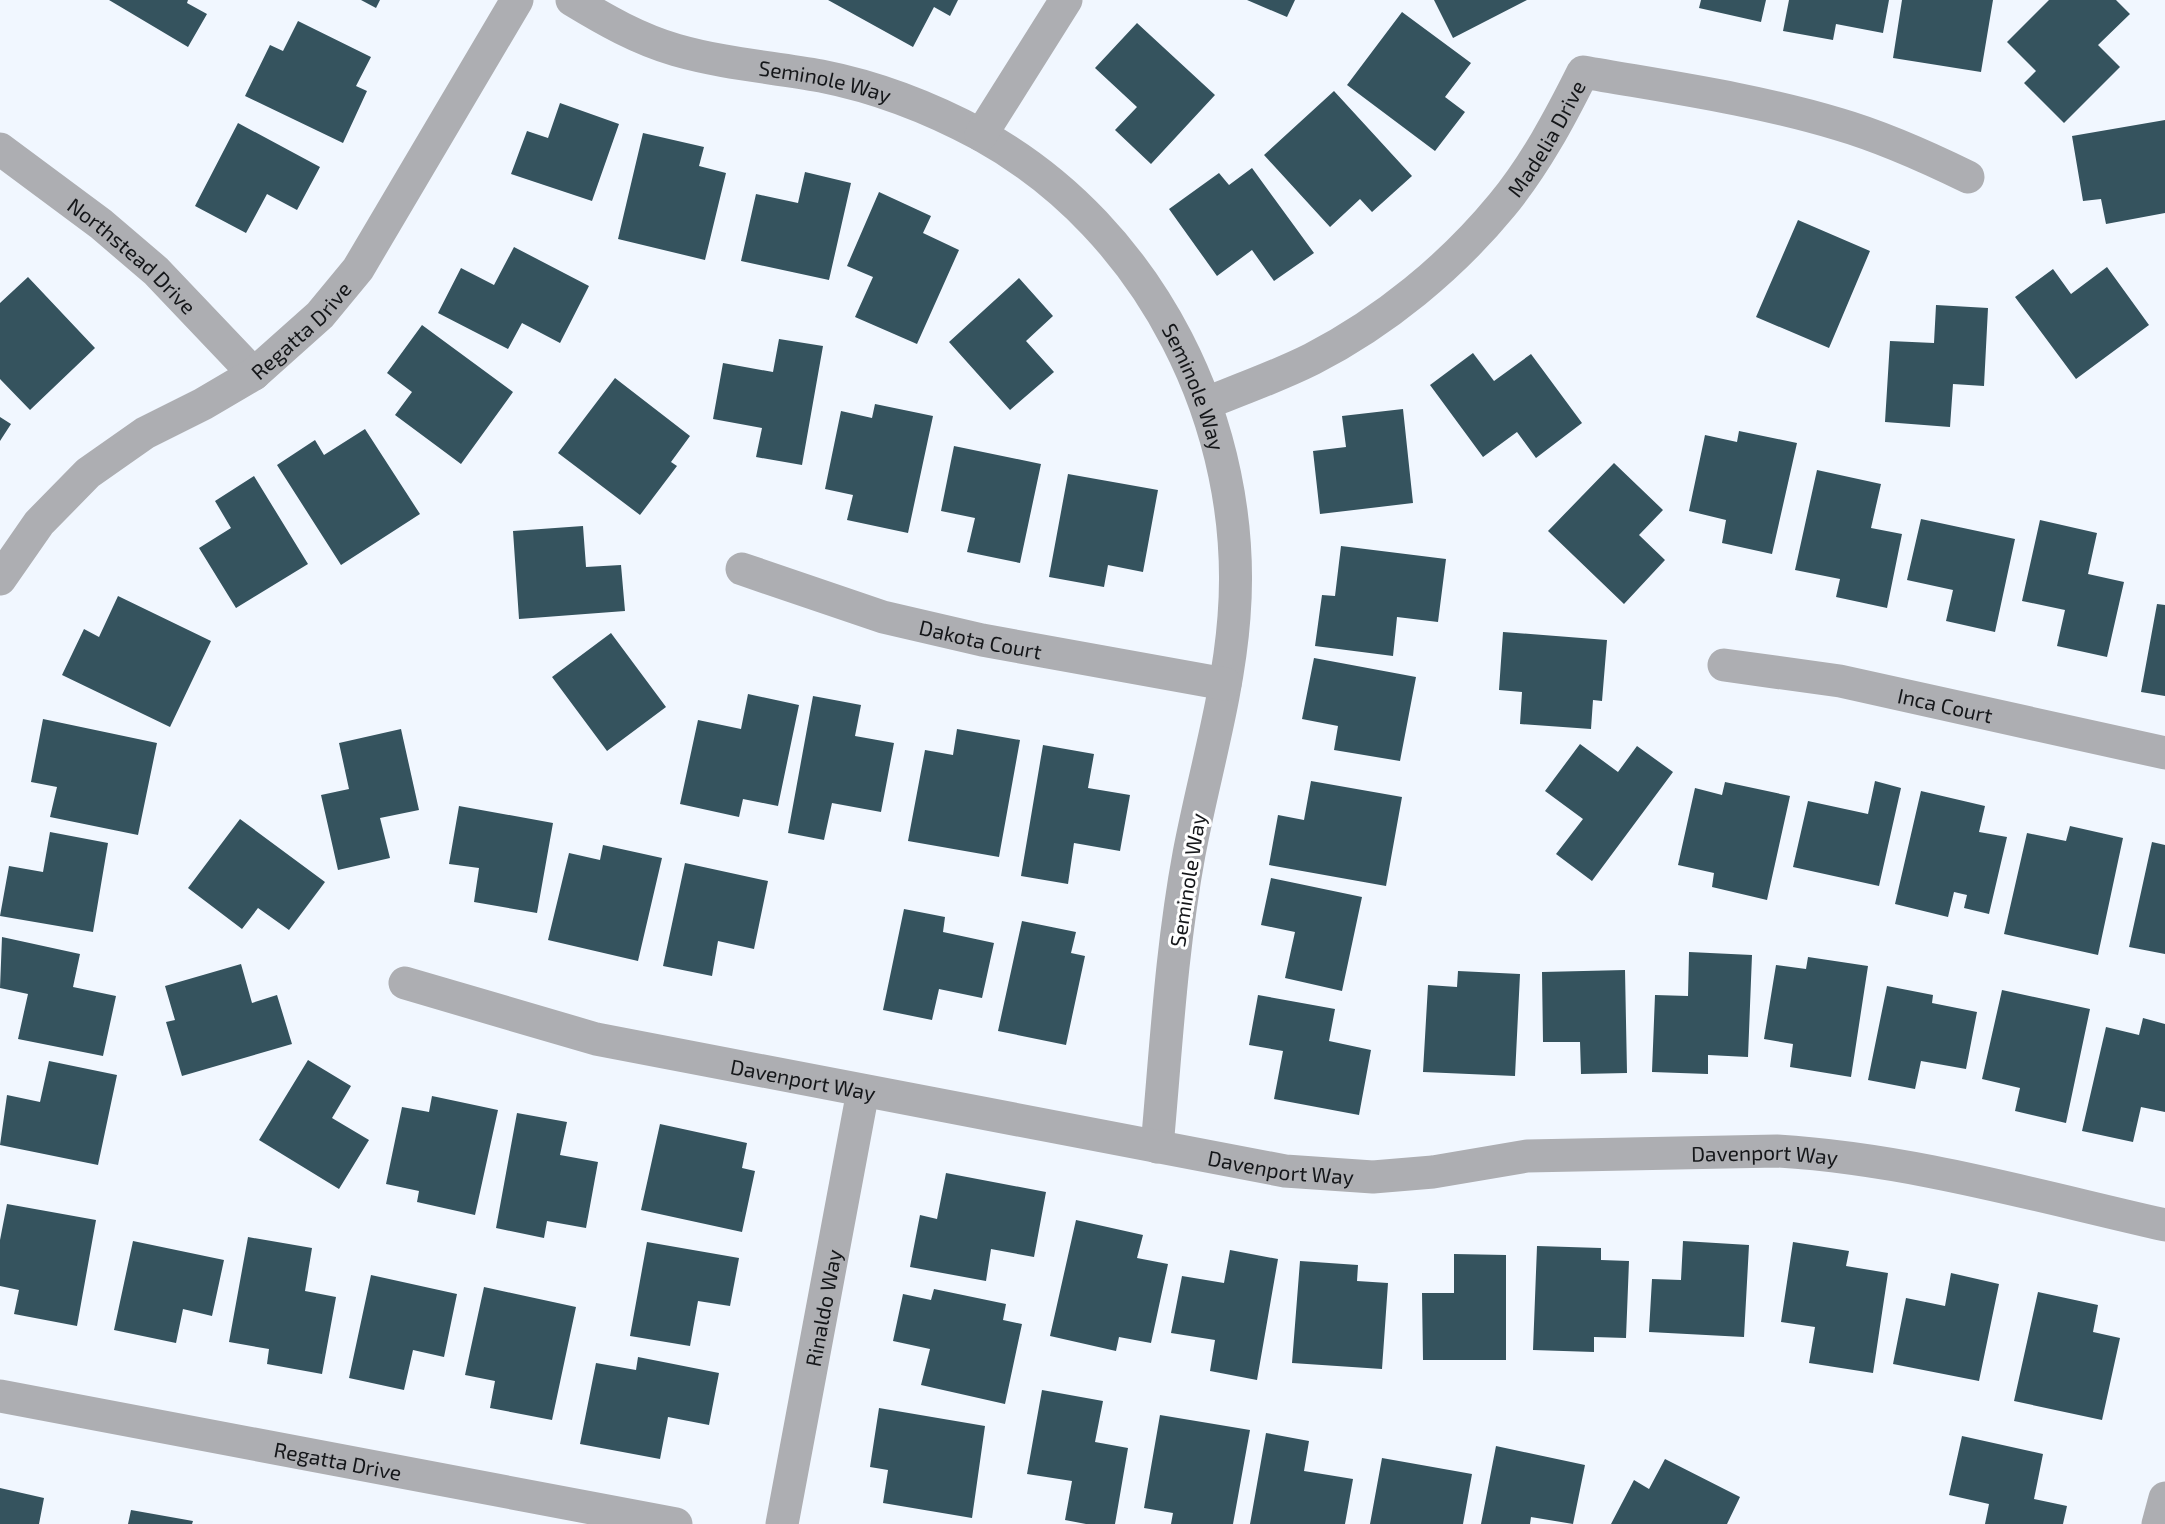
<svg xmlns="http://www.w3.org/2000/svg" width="2165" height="1524" font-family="'Exo 2',sans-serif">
	<rect width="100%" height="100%" fill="#f1f7ff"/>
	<path fill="#35535e" d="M 109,0 L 188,0 L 187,3 L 207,14 L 188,47 Z
		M 361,0 L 380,0 L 376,8 Z
		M 828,0 L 958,0 L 950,16 L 934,7 L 913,47 Z
		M 1247,0 L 1295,0 L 1287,17 Z
		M 1434,0 L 1527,0 L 1453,38 Z
		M 1701,0 L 1766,0 L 1761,22 L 1699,8 Z
		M 1789,0 L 1889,0 L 1883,33 L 1836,24 L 1833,40 L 1783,31 Z
		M 1902,0 L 1993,0 L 1981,72 L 1893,58 Z
		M 2049,0 L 2116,0 L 2130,14 L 2098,45 L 2120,67 L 2064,123 L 2024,83 L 2036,71 L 2007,42 Z
		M 1402,12 L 1471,63 L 1445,97 L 1465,112 L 1435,151 L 1347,85 Z
		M 298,21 L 371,57 L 356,86 L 367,91 L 343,143 L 245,96 L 270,45 L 283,51 Z
		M 1137,23 L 1215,95 L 1151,164 L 1115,130 L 1137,107 L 1095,68 Z
		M 1334,91 L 1412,176 L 1372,212 L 1360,199 L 1330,227 L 1264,155 Z
		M 560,103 L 619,124 L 592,201 L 511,174 L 527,131 L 548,138 Z
		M 2165,120 L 2165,213 L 2106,224 L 2101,199 L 2083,201 L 2072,136 Z
		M 238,123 L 320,167 L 297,210 L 267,194 L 246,233 L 195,206 Z
		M 643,133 L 704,147 L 699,166 L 726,173 L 705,260 L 618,239 Z
		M 1252,168 L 1314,253 L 1274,281 L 1252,250 L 1217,276 L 1169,209 L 1219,173 L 1229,185 Z
		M 805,172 L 851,183 L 829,280 L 741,261 L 756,194 L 798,203 Z
		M 879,192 L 931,216 L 923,233 L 959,250 L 917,344 L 855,317 L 873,277 L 847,266 Z
		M 1798,220 L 1870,251 L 1829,348 L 1756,317 Z
		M 514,247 L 589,286 L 560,343 L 522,323 L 508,349 L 438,313 L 461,268 L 494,285 Z
		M 2107,267 L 2149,325 L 2076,379 L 2015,297 L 2053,269 L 2071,294 Z
		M 28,277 L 95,348 L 30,410 L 0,379 L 0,303 Z
		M 1019,278 L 1053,316 L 1026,341 L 1054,372 L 1010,410 L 949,342 Z
		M 1936,305 L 1988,308 L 1984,386 L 1953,384 L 1950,427 L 1885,422 L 1890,341 L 1934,343 Z
		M 422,325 L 513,392 L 461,464 L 395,415 L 412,392 L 387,373 Z
		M 779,339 L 823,346 L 802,465 L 756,457 L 762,428 L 713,419 L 723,363 L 773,372 Z
		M 1473,353 L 1494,381 L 1531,354 L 1582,423 L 1536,458 L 1517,432 L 1483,457 L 1430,385 Z
		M 615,378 L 690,436 L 671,462 L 677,466 L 640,515 L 558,453 Z
		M 875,404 L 933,416 L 908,533 L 847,520 L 853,495 L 825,489 L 841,411 L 872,418 Z
		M 1403,409 L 1413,503 L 1320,514 L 1313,451 L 1346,447 L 1342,416 Z
		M 0,417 L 11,424 L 0,441 Z
		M 365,429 L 420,514 L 341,565 L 277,465 L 315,440 L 324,455 Z
		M 1739,431 L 1797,443 L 1772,554 L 1722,543 L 1726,520 L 1689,511 L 1705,435 L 1737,442 Z
		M 954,446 L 1041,464 L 1020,563 L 967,552 L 975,518 L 941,511 Z
		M 1614,463 L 1663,510 L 1639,535 L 1665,560 L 1624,604 L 1548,531 Z
		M 1817,470 L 1881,484 L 1871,528 L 1902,534 L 1887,608 L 1836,597 L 1840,579 L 1795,570 Z
		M 1068,474 L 1158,490 L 1143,572 L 1108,565 L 1104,587 L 1049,577 Z
		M 254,476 L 308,564 L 236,608 L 199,548 L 231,528 L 215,501 Z
		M 1921,519 L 2015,539 L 1995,632 L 1946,621 L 1953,590 L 1907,580 Z
		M 2040,520 L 2097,533 L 2088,574 L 2124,582 L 2107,657 L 2057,646 L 2065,610 L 2022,601 Z
		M 583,526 L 586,567 L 621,565 L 625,611 L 519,619 L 513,531 Z
		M 1341,546 L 1446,559 L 1438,622 L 1397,617 L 1393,656 L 1315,646 L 1322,595 L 1335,596 Z
		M 118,596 L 211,641 L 170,727 L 62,675 L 84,629 L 99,637 Z
		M 2157,604 L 2165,605 L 2165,696 L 2141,692 Z
		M 1503,632 L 1607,640 L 1602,701 L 1593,700 L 1591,729 L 1520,724 L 1522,692 L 1499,690 Z
		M 611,633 L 666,707 L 607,751 L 552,677 Z
		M 1314,658 L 1416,677 L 1400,761 L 1334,750 L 1338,726 L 1302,719 Z
		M 748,694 L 799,705 L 778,806 L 743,799 L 739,817 L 680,804 L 698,720 L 741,729 Z
		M 813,696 L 861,705 L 855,736 L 894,743 L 881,812 L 832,803 L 824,840 L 788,833 Z
		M 43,719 L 157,743 L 138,835 L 50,817 L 57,787 L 31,782 Z
		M 401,729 L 419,810 L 380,818 L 390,858 L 338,870 L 321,795 L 349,789 L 339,743 Z
		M 957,729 L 1020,740 L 999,857 L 908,841 L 925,750 L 953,755 Z
		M 1580,744 L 1618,772 L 1637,746 L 1673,772 L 1592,881 L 1556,854 L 1583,819 L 1545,791 Z
		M 1043,745 L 1094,754 L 1088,788 L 1130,795 L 1120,851 L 1074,843 L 1068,884 L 1021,876 Z
		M 1311,781 L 1402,797 L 1386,886 L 1269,865 L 1278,815 L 1304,820 Z
		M 1875,781 L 1901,788 L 1879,886 L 1793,867 L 1808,801 L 1868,814 Z
		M 1725,782 L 1790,796 L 1767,900 L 1712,887 L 1714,873 L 1678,865 L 1695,788 L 1722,795 Z
		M 1921,791 L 1985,806 L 1979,832 L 2007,837 L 1989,914 L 1964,908 L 1967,895 L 1954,892 L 1948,917 L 1895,904 Z
		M 459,806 L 553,823 L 537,913 L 474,902 L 479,868 L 449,864 Z
		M 240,819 L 325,882 L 289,930 L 258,908 L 242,929 L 188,888 Z
		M 2070,826 L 2123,838 L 2098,955 L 2004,934 L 2027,833 L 2066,841 Z
		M 50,832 L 108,843 L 93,932 L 0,916 L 9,866 L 43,872 Z
		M 2152,842 L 2165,845 L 2165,954 L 2129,947 Z
		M 603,845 L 662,858 L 638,961 L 548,940 L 569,853 L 600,860 Z
		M 685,863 L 768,881 L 754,949 L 718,941 L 712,976 L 663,966 Z
		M 1271,878 L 1362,897 L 1342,991 L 1285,978 L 1295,932 L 1261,925 Z
		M 904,909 L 945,917 L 943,932 L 994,943 L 982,998 L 939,989 L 932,1020 L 883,1010 Z
		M 1022,921 L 1076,932 L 1071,953 L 1085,956 L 1066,1045 L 998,1031 Z
		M 2,937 L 80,954 L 73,987 L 116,996 L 103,1056 L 18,1039 L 28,994 L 0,988 Z
		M 1689,952 L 1752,955 L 1748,1057 L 1708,1055 L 1708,1074 L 1652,1072 L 1655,995 L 1688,996 Z
		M 1808,957 L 1868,966 L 1851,1077 L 1790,1067 L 1793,1044 L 1764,1039 L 1776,965 L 1806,969 Z
		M 241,964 L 252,1003 L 277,995 L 292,1044 L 182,1076 L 166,1022 L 175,1020 L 165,986 Z
		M 1625,970 L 1627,1073 L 1581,1074 L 1580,1042 L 1543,1042 L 1542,972 Z
		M 1458,971 L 1520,974 L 1515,1076 L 1423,1072 L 1428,985 L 1457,987 Z
		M 1887,986 L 1933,995 L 1932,1003 L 1977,1012 L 1966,1069 L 1921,1061 L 1915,1089 L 1868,1080 Z
		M 2002,990 L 2090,1009 L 2066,1123 L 2015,1111 L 2020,1088 L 1982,1079 Z
		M 1258,995 L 1335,1009 L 1329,1041 L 1371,1050 L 1359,1115 L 1274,1099 L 1283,1051 L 1249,1045 Z
		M 2143,1018 L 2165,1024 L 2165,1112 L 2141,1107 L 2133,1142 L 2082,1131 L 2106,1027 L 2139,1035 Z
		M 308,1060 L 351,1086 L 332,1118 L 369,1140 L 339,1189 L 259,1140 Z
		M 49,1061 L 117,1075 L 98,1165 L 0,1145 L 7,1095 L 40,1102 Z
		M 432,1096 L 498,1110 L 475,1215 L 417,1202 L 419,1191 L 386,1184 L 402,1107 L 429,1112 Z
		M 517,1113 L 567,1122 L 560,1155 L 598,1162 L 586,1228 L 547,1221 L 544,1238 L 496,1228 Z
		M 660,1124 L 747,1143 L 742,1168 L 755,1171 L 742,1232 L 641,1210 Z
		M 946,1173 L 1046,1192 L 1034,1257 L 991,1249 L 986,1281 L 910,1267 L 920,1215 L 937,1219 Z
		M 7,1204 L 96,1220 L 77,1326 L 14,1314 L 19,1290 L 0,1286 L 0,1240 Z
		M 1076,1220 L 1143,1235 L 1137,1258 L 1168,1264 L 1151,1343 L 1119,1337 L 1116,1351 L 1050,1336 Z
		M 248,1237 L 312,1248 L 305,1291 L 336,1297 L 322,1374 L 267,1364 L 269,1349 L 229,1342 Z
		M 133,1241 L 224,1260 L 212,1316 L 183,1309 L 176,1343 L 114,1330 Z
		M 1683,1241 L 1749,1245 L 1744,1337 L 1649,1332 L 1652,1279 L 1681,1280 Z
		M 647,1242 L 739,1258 L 730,1306 L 698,1301 L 690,1346 L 630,1336 Z
		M 1793,1242 L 1849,1251 L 1846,1266 L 1888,1273 L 1873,1373 L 1809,1363 L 1815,1327 L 1781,1322 Z
		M 1537,1246 L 1601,1248 L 1601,1260 L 1629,1261 L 1626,1338 L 1594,1337 L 1594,1352 L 1533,1350 Z
		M 1230,1250 L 1278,1259 L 1257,1380 L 1210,1371 L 1215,1340 L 1171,1333 L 1182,1276 L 1224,1283 Z
		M 1454,1254 L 1506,1255 L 1506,1360 L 1423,1360 L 1422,1293 L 1454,1293 Z
		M 1300,1261 L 1358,1265 L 1357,1281 L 1388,1283 L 1382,1369 L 1292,1363 Z
		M 1951,1273 L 1999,1284 L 1979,1381 L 1893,1364 L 1906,1298 L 1945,1306 Z
		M 371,1275 L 457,1294 L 444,1357 L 413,1350 L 404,1390 L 349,1378 Z
		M 484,1287 L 576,1307 L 552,1420 L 490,1408 L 495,1381 L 465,1375 Z
		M 934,1289 L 1006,1304 L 1003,1320 L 1022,1324 L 1005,1404 L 921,1385 L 930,1349 L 893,1341 L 903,1294 L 931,1300 Z
		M 2038,1292 L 2098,1305 L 2093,1332 L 2120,1338 L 2102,1420 L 2014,1401 Z
		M 638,1357 L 719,1373 L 709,1425 L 668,1417 L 660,1459 L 580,1444 L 596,1363 L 636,1370 Z
		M 1042,1390 L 1103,1401 L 1095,1442 L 1128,1448 L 1115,1524 L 1086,1524 L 1065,1520 L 1072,1481 L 1027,1474 Z
		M 879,1408 L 985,1426 L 972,1518 L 883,1503 L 888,1470 L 870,1467 Z
		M 1160,1415 L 1250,1430 L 1233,1524 L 1171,1524 L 1173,1513 L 1144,1508 Z
		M 1266,1433 L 1309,1441 L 1304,1471 L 1353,1479 L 1345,1524 L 1250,1524 Z
		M 1962,1436 L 2043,1454 L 2034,1499 L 2067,1506 L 2063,1524 L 1985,1524 L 1989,1504 L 1949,1495 Z
		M 1496,1446 L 1585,1465 L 1573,1524 L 1531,1517 L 1530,1524 L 1481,1524 Z
		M 1382,1458 L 1472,1474 L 1463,1524 L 1370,1524 Z
		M 1665,1459 L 1740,1497 L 1727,1524 L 1611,1524 L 1634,1480 L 1649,1489 Z
		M 0,1488 L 44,1498 L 39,1524 L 0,1524 Z
		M 131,1510 L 193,1521 L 192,1524 L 128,1524 Z"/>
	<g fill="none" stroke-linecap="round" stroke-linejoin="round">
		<g stroke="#adaeb2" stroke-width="33">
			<path id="s1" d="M 572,0 C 605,20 638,39 676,50 C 725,64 772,67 821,76 C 877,87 931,108 981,135 C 1151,229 1249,426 1234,617 C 1228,697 1204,775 1189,854 C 1171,951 1166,1049 1157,1147"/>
			<path d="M 981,135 L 1066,0"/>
			<path id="s2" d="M 0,149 L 101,224 L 156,271 L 254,374"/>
			<path id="s3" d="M 1206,403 C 1242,389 1278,376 1312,359 C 1384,322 1451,267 1502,205 C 1535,165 1560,118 1583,72 C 1668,87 1755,99 1838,124 C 1883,137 1925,156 1968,177"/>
			<path id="s4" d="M 742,569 L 883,617 L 982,640 L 1225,684"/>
			<path id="s5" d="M 0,579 L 39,523 L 88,473 L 145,433 L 203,404 L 254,374 L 320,315 L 358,269 L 517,0"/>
			<path id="s6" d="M 1724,665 L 1840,681 L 2165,753"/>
			<path id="s7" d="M 405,983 L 596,1039 L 1285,1171 L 1373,1177 L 1433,1172 L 1527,1156 L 1777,1151 C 1909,1159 2037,1196 2165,1225"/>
			<path id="s8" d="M 0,1396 L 676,1524"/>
			<path id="s9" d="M 782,1524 L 863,1091"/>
			<path d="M 2158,1524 L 2165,1498"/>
		</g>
	</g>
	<g text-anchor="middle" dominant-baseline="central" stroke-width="6" stroke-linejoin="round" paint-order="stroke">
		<g font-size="21" fill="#141619" stroke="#fff">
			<text stroke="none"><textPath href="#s1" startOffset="268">Seminole Way</textPath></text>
			<text stroke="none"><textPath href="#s3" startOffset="441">Madelia Drive</textPath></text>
			<text stroke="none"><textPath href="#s2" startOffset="170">Northstead Drive</textPath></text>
			<text stroke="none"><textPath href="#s5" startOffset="396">Regatta Drive</textPath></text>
			<text stroke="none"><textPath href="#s1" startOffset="772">Seminole Way</textPath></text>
			<text stroke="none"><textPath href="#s4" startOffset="249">Dakota Court</textPath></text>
			<text stroke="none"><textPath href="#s6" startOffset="225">Inca Court</textPath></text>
			<text transform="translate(1187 880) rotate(-81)">Seminole Way</text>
			<text stroke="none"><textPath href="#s7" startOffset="410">Davenport Way</textPath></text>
			<text stroke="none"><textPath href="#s7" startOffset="1382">Davenport Way</textPath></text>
			<text stroke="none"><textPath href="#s7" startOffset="896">Davenport Way</textPath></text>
			<text stroke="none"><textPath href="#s9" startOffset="220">Rinaldo Way</textPath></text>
			<text stroke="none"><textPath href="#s8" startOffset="344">Regatta Drive</textPath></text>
		</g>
	</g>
</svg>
